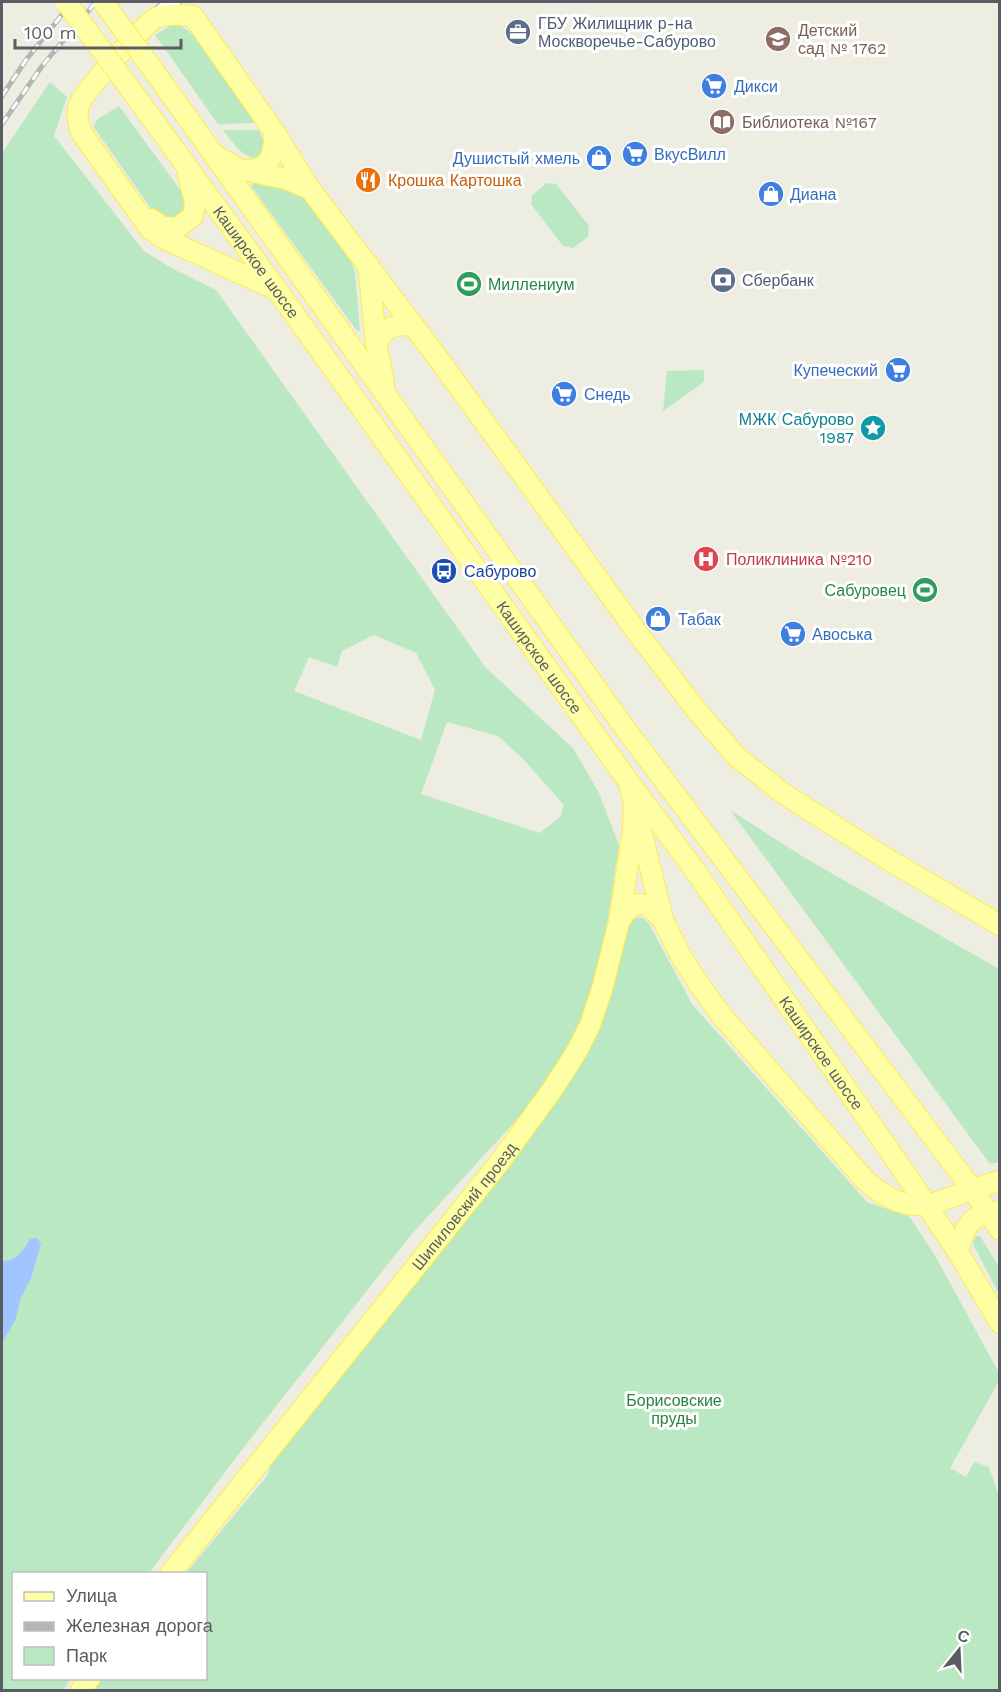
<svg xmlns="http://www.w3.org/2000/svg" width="1001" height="1692" font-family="'Work Sans',sans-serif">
	<rect width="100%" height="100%" fill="#eeede1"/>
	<path fill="#bae8c2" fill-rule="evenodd" d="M 180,25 L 192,34 L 256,123 L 218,124 L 155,35 L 170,26 Z
		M 50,82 L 67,97 L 54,136 L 144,251 L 171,268 L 216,290 L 486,668 L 573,748 L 599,793 L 619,845 L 600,971 L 583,1021 L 558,1068 L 544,1090 L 410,1236 L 244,1447 L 149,1573 L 14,1574 L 14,1678 L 71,1679 L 63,1690 L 2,1690 L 2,153 ZM 374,635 L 416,653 L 435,690 L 421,740 L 294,691 L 309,657 L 337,667 L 342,651 ZM 447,722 L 498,736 L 523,759 L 564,805 L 560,817 L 540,833 L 421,794 Z
		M 119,106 L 184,195 L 186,212 L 174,221 L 155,214 L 93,126 L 98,119 Z
		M 223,130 L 259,130 C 264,141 268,148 259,158 C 241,158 233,142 223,130 Z
		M 254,182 L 302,192 L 351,261 L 355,272 L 360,331 L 357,331 L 251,186 Z
		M 547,183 L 556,184 L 589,226 L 588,237 L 573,248 L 563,246 L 531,204 L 532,195 Z
		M 704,370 L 704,382 L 663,411 L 667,371 Z
		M 730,810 L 805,858 L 999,969 L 999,1162 L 990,1164 Z
		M 641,917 L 648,922 L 692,1004 L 867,1202 L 910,1217 L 937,1259 L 999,1373 L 999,1381 L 950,1468 L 966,1477 L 974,1462 L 989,1467 L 999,1496 L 999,1690 L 93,1690 L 101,1679 L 206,1678 L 206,1574 L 186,1573 L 268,1475 L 272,1459 L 283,1441 L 330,1390 L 517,1145 L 523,1145 L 558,1099 L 599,1023 L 627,924 L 633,918 Z
		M 976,1236 L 980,1236 L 999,1267 L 999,1294 L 974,1246 L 973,1242 Z"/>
	<path fill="#a0c5ff" d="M 37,1238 L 41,1244 L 31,1278 L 20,1300 L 16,1319 L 2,1343 L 2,1261 C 17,1261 23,1251 30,1239 Z"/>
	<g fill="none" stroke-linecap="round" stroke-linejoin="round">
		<g stroke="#bbbdc4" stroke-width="18">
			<path id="minor" d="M 155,18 L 173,2"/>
		</g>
		<g stroke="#ffeb49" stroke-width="22">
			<g id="major">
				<path d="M 151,67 L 624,727 L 972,1189 L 1000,1230"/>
				<path id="s1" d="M 131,90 L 277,290 L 628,781 L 694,869 L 909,1179 L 958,1252 L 1000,1323"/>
				<path d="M 217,156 L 239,169 L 286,179 L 310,189"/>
				<path d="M 246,170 C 272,169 273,155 275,133"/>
				<path d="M 151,219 L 163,227 L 177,228 L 193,216 L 195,202 L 188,175"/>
				<path d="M 368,264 L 376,342 L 384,384"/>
				<path d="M 277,290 L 163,238 L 150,229 L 81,132 C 78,121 75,112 81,101 C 86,90 147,21 156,18 C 168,13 181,15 193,16 L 275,133 L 310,189 L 440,361 L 636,631 L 697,711 L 737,757 L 784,794 L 882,856 L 1000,925"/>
				<path d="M 376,342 C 389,325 393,324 414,326"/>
				<path d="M 639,822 L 663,920 L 681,956 L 698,983 L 722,1016 L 865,1180 C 918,1228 943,1194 1000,1181"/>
				<path d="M 619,922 C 635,897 644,899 663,920"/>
				<path d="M 958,1252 C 962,1229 974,1209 1000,1212"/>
				<path id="s2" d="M 170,1574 L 499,1163 L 552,1090 L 577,1051 L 590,1025 L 602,989 L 619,922 L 633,830 L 634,802 L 630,786"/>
				<path d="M 81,1690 L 90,1678"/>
			</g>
		</g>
		<use href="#minor" stroke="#fff" stroke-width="15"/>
		<use href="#major" stroke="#feffa5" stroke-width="20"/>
		<g stroke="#b5b5b6" stroke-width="5">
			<path id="rail" d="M 2,96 L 26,60 L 72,2
				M 2,124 L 42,66 L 96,2"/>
		</g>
		<use href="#rail" stroke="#fff" stroke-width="3" stroke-dasharray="9" stroke-linecap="butt"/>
		<g stroke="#ffeb49" stroke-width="22" stroke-linecap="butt">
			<path id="major-bridge" d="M 66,2 L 131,90
				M 103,2 L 151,67"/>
		</g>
		<use href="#major-bridge" stroke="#feffa5" stroke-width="20"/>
	</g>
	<defs>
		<g id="office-disc" transform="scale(1.35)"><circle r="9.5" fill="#5c6f8a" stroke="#fff"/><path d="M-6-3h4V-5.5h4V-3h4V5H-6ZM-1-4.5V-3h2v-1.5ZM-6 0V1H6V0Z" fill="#fff"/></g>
		<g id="school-disc" transform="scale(1.35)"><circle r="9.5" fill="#8d6e63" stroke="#fff"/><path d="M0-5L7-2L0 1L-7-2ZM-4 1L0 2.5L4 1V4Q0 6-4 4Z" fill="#fff"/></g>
		<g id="supermarket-disc" transform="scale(1.35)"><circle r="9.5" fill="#3f7fe0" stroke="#fff"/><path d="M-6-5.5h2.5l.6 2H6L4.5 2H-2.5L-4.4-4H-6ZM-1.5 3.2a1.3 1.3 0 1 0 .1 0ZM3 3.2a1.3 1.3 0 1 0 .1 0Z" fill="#fff"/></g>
		<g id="library-disc" transform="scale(1.35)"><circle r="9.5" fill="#8d6e63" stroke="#fff"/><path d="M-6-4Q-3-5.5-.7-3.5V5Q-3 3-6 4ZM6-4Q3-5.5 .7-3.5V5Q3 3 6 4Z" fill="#fff"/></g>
		<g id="shop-disc" transform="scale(1.35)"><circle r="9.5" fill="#3f7fe0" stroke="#fff"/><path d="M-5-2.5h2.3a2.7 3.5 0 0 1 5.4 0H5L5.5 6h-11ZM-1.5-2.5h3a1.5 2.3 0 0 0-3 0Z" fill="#fff"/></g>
		<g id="restaurant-disc" transform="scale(1.35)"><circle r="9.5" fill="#e8710a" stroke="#fff"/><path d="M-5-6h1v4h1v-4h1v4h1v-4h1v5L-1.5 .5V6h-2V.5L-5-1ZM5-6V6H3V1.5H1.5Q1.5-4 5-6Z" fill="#fff"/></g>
		<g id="bank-disc" transform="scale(1.35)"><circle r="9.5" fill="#5c6f8a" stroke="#fff"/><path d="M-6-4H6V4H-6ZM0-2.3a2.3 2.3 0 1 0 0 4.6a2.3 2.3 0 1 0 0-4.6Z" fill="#fff"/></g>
		<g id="stadium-disc" transform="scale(1.35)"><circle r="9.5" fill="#2e9e5b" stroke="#fff"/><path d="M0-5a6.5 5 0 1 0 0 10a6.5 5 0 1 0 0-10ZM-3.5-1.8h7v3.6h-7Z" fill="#fff"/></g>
		<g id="sight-disc" transform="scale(1.35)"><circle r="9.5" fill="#0f9aa8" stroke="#fff"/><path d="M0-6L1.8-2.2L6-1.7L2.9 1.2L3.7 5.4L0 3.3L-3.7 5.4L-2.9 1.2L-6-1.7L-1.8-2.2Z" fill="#fff"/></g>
		<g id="hospital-disc" transform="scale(1.35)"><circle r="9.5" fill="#e0444e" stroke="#fff"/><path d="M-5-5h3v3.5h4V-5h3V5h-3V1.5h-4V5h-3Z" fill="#fff"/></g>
		<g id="bus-disc" transform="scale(1.35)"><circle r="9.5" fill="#1a4fb4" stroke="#fff"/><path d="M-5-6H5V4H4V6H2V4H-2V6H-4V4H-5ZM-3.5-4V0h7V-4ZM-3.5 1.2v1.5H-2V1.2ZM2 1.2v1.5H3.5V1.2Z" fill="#fff"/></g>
	</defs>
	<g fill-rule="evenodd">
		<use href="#office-disc" x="518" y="32"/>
		<use href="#school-disc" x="778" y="39"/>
		<use href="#supermarket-disc" x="714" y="86"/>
		<use href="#library-disc" x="722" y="122"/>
		<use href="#supermarket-disc" x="635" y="154"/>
		<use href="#shop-disc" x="599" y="158"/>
		<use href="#restaurant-disc" x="368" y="180"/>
		<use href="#shop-disc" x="771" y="194"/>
		<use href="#bank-disc" x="723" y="280"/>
		<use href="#stadium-disc" x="469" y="284"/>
		<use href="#supermarket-disc" x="898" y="370"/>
		<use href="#supermarket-disc" x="564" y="394"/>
		<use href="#sight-disc" x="873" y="428"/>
		<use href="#hospital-disc" x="706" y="559"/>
		<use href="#bus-disc" x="444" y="571"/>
		<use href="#stadium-disc" x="925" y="590"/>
		<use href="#shop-disc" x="658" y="619"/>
		<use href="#supermarket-disc" x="793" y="634"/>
	</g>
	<g text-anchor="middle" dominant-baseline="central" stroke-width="6" stroke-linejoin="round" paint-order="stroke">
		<g font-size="16" fill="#4e5e75" stroke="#fff" text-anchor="start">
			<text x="538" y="23">ГБУ Жилищник р-на<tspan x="538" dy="18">Москворечье-Сабурово</tspan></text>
			<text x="742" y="280">Сбербанк</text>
		</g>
		<g font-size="16" fill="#785e54" stroke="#fff" text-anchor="start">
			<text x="798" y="30">Детский<tspan x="798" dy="18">сад № 1762</tspan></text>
			<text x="742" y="122">Библиотека №167</text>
		</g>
		<g font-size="16" fill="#366cbe" stroke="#fff" text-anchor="start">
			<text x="734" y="86">Дикси</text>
			<text x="654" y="154">ВкусВилл</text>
			<text x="580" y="158" text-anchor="end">Душистый хмель</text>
			<text x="790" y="194">Диана</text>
			<text x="878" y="370" text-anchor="end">Купеческий</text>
			<text x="584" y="394">Снедь</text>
			<text x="678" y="619">Табак</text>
			<text x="812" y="634">Авоська</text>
		</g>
		<g font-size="16" fill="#c56008" stroke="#fff" text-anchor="start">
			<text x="388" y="180">Крошка Картошка</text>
		</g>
		<g font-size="16" fill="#595c63" stroke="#fff">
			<text stroke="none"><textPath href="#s1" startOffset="213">Каширское шоссе</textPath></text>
			<text stroke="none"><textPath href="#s1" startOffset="699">Каширское шоссе</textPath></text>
			<text stroke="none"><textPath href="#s1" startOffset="1185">Каширское шоссе</textPath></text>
			<text stroke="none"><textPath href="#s2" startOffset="471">Шипиловский проезд</textPath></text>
		</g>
		<g font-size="16" fill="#27864d" stroke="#fff" text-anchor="start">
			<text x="488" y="284">Миллениум</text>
			<text x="906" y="590" text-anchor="end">Сабуровец</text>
		</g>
		<g font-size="16" fill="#0d838f" stroke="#fff" text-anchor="end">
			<text x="854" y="419">МЖК Сабурово<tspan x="854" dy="18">1987</tspan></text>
		</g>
		<g font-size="16" fill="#be3a42" stroke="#fff" text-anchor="start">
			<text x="726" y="559">Поликлиника №210</text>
		</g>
		<g font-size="16" fill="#164399" stroke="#fff" text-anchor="start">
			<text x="464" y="571">Сабурово</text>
		</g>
		<g font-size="16" fill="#2b823e" stroke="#fff">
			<text x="674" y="1400">Борисовские<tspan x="674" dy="18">пруды</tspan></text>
		</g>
	</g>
	<rect width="1001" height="1692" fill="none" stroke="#595c63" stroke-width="6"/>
	<rect x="12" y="1572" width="195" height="108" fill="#ffffff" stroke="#bdbec1" stroke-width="1.5"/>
	<rect x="24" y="1592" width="30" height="9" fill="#feffa5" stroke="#bdbec1" stroke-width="1.5"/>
	<text x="66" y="1602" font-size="18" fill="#595c63">Улица</text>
	<rect x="24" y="1622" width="30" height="9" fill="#b5b5b6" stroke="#bdbec1" stroke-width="1.5"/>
	<text x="66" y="1632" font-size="18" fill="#595c63">Железная дорога</text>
	<rect x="24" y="1647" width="30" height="18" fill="#bae8c2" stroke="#bdbec1" stroke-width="1.5"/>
	<text x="66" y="1662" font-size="18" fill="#595c63">Парк</text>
	<g transform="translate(959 1650) rotate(18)" stroke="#ffffff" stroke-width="4.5" paint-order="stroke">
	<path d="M0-4.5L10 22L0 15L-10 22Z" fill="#595c63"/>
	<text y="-9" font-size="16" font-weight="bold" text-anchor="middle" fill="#595c63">С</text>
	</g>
	<path d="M15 39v9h166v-9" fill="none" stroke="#595c63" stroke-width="3"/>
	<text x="24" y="39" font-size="18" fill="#595c63" stroke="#ffffff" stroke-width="4.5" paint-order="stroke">100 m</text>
</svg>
